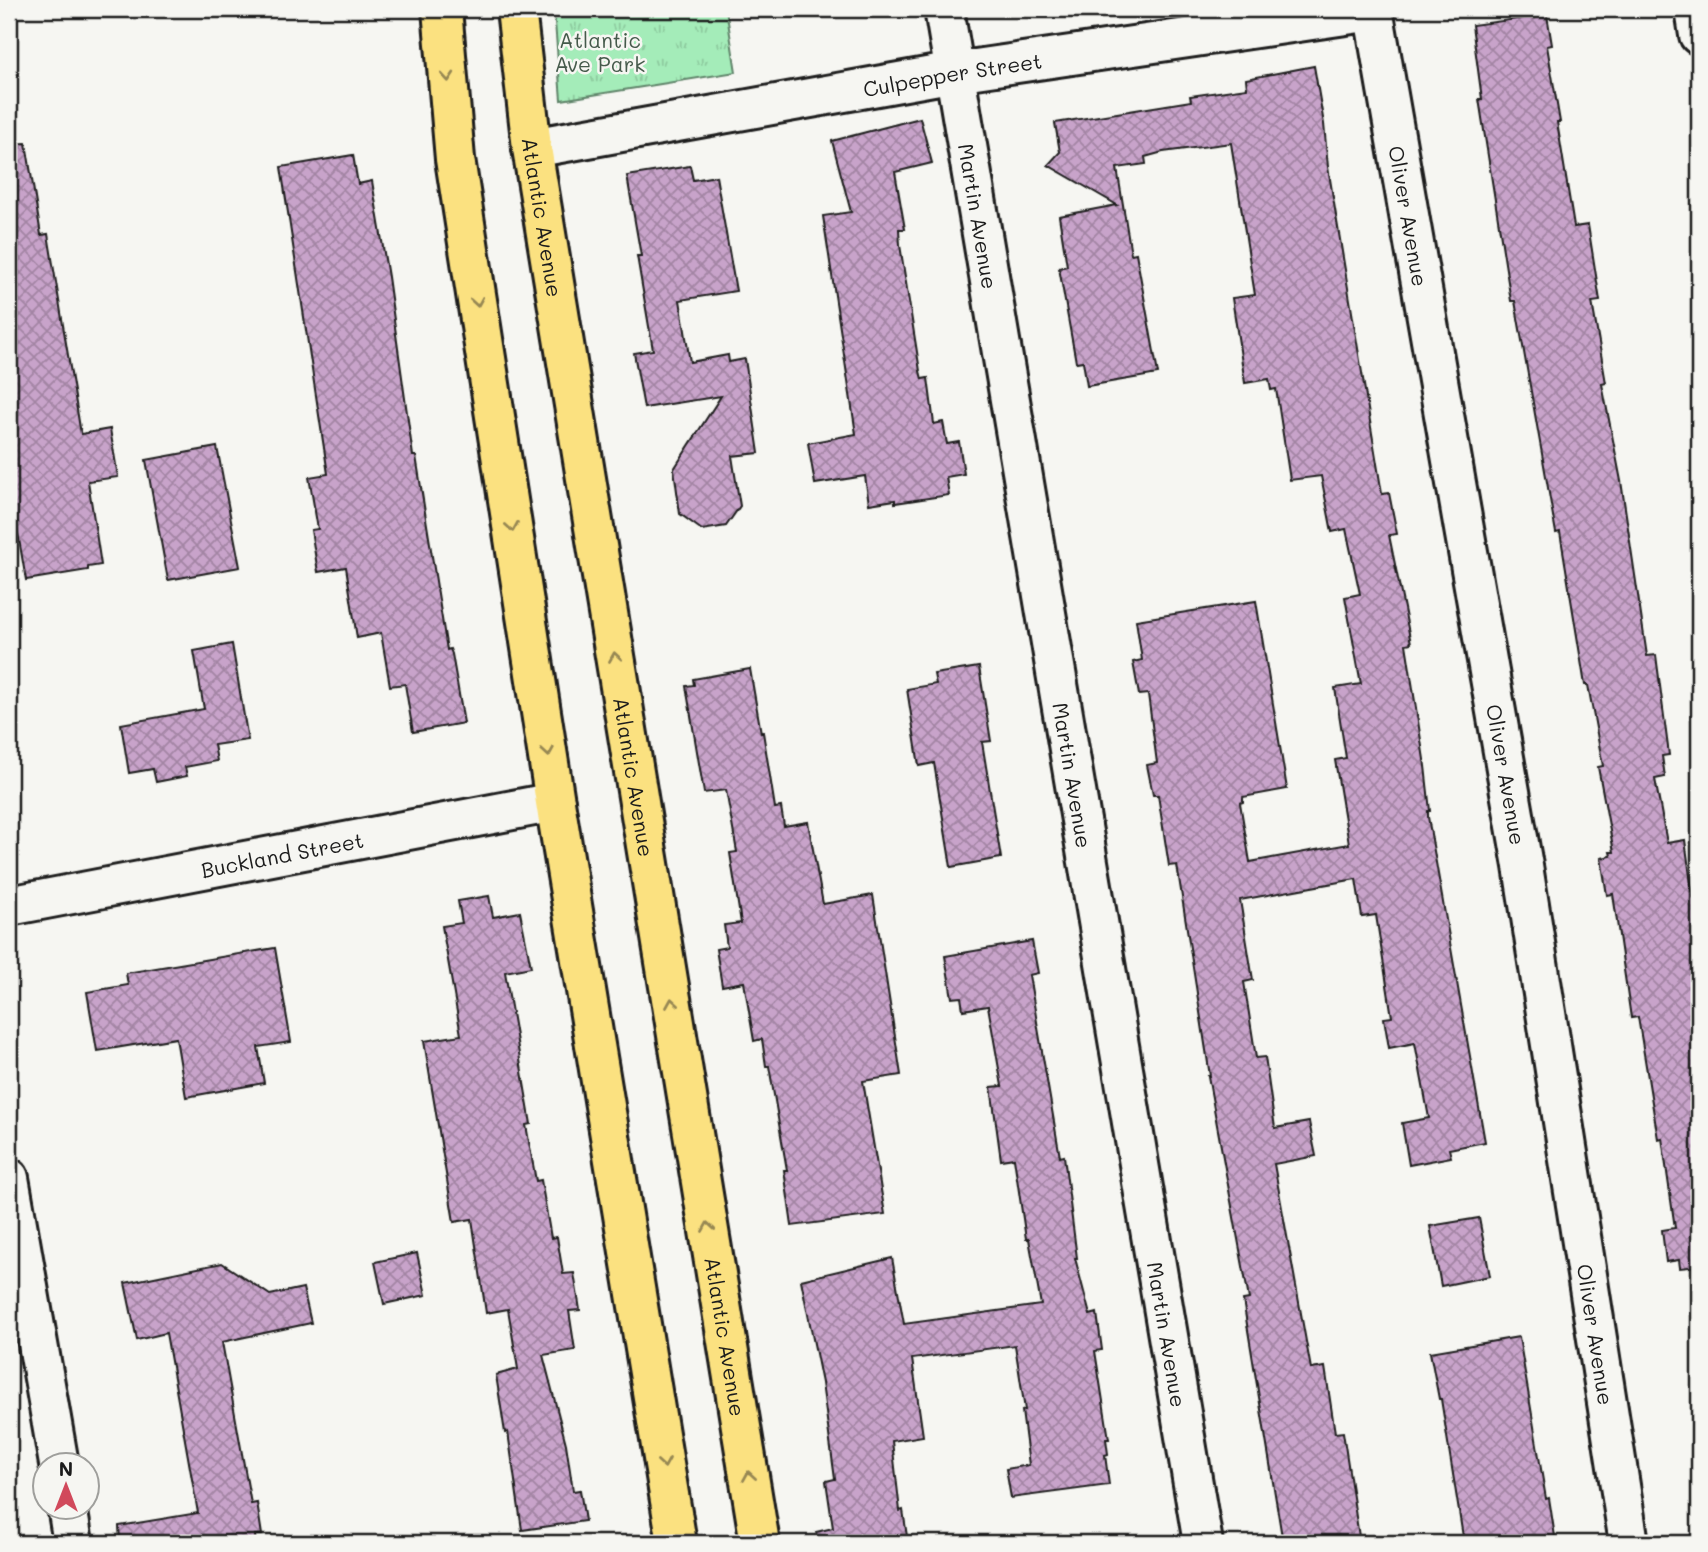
<svg xmlns="http://www.w3.org/2000/svg" width="1708" height="1552" font-family="Mali,sans-serif">
	<defs>
		<pattern id="park-tufts" width="24" height="20" patternUnits="userSpaceOnUse" patternTransform="scale(1.75)"><rect width="24" height="20" fill="#a4ecb9"/><path d="M3 7l-1-3M5 7V3M7 7l1-3M15 17l-1-3M17 17v-4M19 17l1-3" fill="none" stroke="#8dca9e"/></pattern>
		<pattern id="building-cross-hatch" width="8" height="8" patternUnits="userSpaceOnUse" patternTransform="scale(1.75)"><rect width="8" height="8" fill="#c8a3ca"/><path d="M0 0l8 8M0 8l8-8" fill="none" stroke="#a284a3"/></pattern>
	</defs>
	<rect width="100%" height="100%" fill="#f6f6f2"/>
	<filter id="ink" filterUnits="userSpaceOnUse"><feTurbulence type="fractalNoise" baseFrequency=".0143" numOctaves="2"/><feDisplacementMap in="SourceGraphic" scale="14" xChannelSelector="R" yChannelSelector="G"/><feConvolveMatrix kernelMatrix="1 2 1 2 8 2 1 2 1" color-interpolation-filters="sRGB"/></filter>
	<g filter="url(#ink)">
		<path fill="url(#park-tufts)" stroke="#60846a" stroke-width="2" d="M 554,9 L 726,9 L 736,72 L 561,100 Z"/>
		<path fill="url(#building-cross-hatch)" stroke="#1c1c1c" stroke-width="2" d="M 1547,15 L 1552,45 L 1547,46 L 1560,122 L 1557,122 L 1574,227 L 1588,225 L 1600,301 L 1592,302 L 1606,383 L 1602,384 L 1621,481 L 1647,656 L 1656,655 L 1669,755 L 1662,756 L 1665,777 L 1655,779 L 1667,843 L 1685,840 L 1693,897 L 1699,903 L 1699,1266 L 1680,1268 L 1679,1260 L 1666,1262 L 1662,1230 L 1675,1228 L 1662,1138 L 1658,1139 L 1638,1017 L 1631,1018 L 1613,894 L 1607,895 L 1601,858 L 1611,856 L 1610,852 L 1614,852 L 1598,767 L 1603,766 L 1588,685 L 1585,685 L 1560,532 L 1556,533 L 1515,301 L 1511,301 L 1479,99 L 1482,99 L 1472,25 Z
			M 1314,66 L 1324,124 L 1328,167 L 1382,494 L 1389,493 L 1397,534 L 1389,535 L 1411,643 L 1406,644 L 1425,766 L 1430,811 L 1428,811 L 1428,817 L 1485,1142 L 1449,1149 L 1451,1157 L 1409,1165 L 1402,1123 L 1429,1118 L 1415,1043 L 1389,1048 L 1384,1018 L 1392,1017 L 1376,915 L 1362,917 L 1356,879 L 1240,900 L 1253,980 L 1244,982 L 1256,1058 L 1265,1057 L 1275,1128 L 1309,1122 L 1316,1156 L 1274,1164 L 1311,1369 L 1325,1367 L 1335,1433 L 1343,1432 L 1360,1543 L 1283,1543 L 1243,1300 L 1249,1299 L 1208,1076 L 1210,1076 L 1177,865 L 1169,866 L 1158,795 L 1153,795 L 1147,765 L 1157,763 L 1148,694 L 1139,695 L 1133,662 L 1142,660 L 1136,620 L 1256,601 L 1287,789 L 1243,797 L 1243,802 L 1240,803 L 1250,862 L 1349,844 L 1335,760 L 1346,758 L 1335,688 L 1361,684 L 1345,597 L 1360,594 L 1346,529 L 1332,532 L 1321,476 L 1290,480 L 1276,389 L 1271,390 L 1269,379 L 1245,383 L 1232,298 L 1255,295 L 1231,143 L 1163,152 L 1145,157 L 1146,164 L 1117,168 L 1131,254 L 1136,253 L 1158,374 L 1087,386 L 1083,361 L 1076,362 L 1059,268 L 1067,266 L 1059,216 L 1117,205 L 1048,165 L 1060,152 L 1055,123 L 1191,101 L 1190,96 L 1247,88 L 1246,79 Z
			M 920,118 L 932,163 L 895,172 L 905,229 L 899,229 L 900,245 L 920,371 L 922,379 L 928,378 L 934,424 L 943,422 L 947,444 L 959,442 L 964,474 L 946,477 L 949,495 L 895,503 L 895,500 L 869,504 L 865,476 L 815,484 L 808,443 L 856,434 L 823,216 L 851,212 L 832,141 Z
			M 26,143 L 41,235 L 48,234 L 81,434 L 110,429 L 118,477 L 88,481 L 101,565 L 88,567 L 88,570 L 26,580 L 9,481 L 9,144 Z
			M 353,155 L 358,184 L 372,181 L 388,277 L 413,456 L 416,456 L 447,650 L 450,649 L 452,654 L 464,723 L 413,732 L 405,684 L 390,686 L 381,633 L 357,638 L 346,567 L 318,572 L 311,530 L 318,529 L 309,477 L 328,474 L 281,167 Z
			M 690,166 L 693,180 L 716,176 L 736,291 L 680,300 L 690,362 L 728,355 L 729,362 L 745,359 L 759,453 L 732,456 L 740,506 L 726,526 L 702,530 L 680,514 L 674,469 L 721,396 L 644,408 L 634,353 L 653,350 L 637,256 L 641,256 L 627,176 Z
			M 217,447 L 240,567 L 168,580 L 146,460 Z
			M 232,644 L 248,740 L 214,745 L 217,761 L 185,767 L 187,776 L 156,782 L 153,769 L 129,773 L 121,724 L 204,709 L 194,651 Z
			M 979,667 L 991,741 L 982,742 L 1001,858 L 951,867 L 934,763 L 919,766 L 907,689 L 936,684 L 934,674 Z
			M 750,669 L 761,733 L 763,732 L 775,808 L 781,807 L 784,826 L 808,822 L 823,904 L 873,895 L 901,1075 L 863,1081 L 885,1214 L 792,1226 L 784,1170 L 787,1170 L 769,1066 L 766,1066 L 762,1039 L 754,1041 L 744,982 L 722,986 L 716,949 L 727,947 L 724,925 L 741,923 L 730,853 L 737,852 L 726,790 L 704,793 L 686,686 L 694,685 L 693,679 Z
			M 489,896 L 493,917 L 520,912 L 531,967 L 505,972 L 531,1124 L 526,1125 L 536,1181 L 541,1180 L 551,1238 L 557,1237 L 563,1274 L 574,1273 L 580,1310 L 569,1311 L 575,1350 L 543,1355 L 566,1444 L 573,1491 L 580,1490 L 585,1521 L 522,1530 L 508,1432 L 505,1433 L 496,1375 L 518,1369 L 508,1309 L 486,1313 L 472,1219 L 454,1222 L 424,1041 L 461,1035 L 442,926 L 462,923 L 458,901 Z
			M 1032,941 L 1038,973 L 1029,975 L 1060,1157 L 1064,1156 L 1077,1258 L 1075,1258 L 1090,1315 L 1097,1313 L 1102,1350 L 1095,1351 L 1109,1439 L 1106,1439 L 1108,1454 L 1105,1455 L 1109,1485 L 1011,1498 L 1006,1469 L 1029,1465 L 1022,1411 L 1025,1410 L 1015,1345 L 912,1359 L 923,1436 L 892,1441 L 900,1511 L 903,1510 L 908,1543 L 818,1543 L 816,1532 L 833,1528 L 826,1481 L 835,1479 L 822,1383 L 801,1280 L 892,1258 L 904,1324 L 1041,1305 L 1029,1239 L 1026,1239 L 1014,1158 L 1001,1160 L 991,1087 L 1002,1086 L 988,1006 L 963,1010 L 961,997 L 952,998 L 945,956 Z
			M 275,948 L 291,1042 L 258,1047 L 264,1083 L 186,1097 L 176,1038 L 97,1051 L 87,992 L 128,985 L 126,973 Z
			M 1479,1218 L 1490,1276 L 1441,1286 L 1430,1226 Z
			M 417,1253 L 426,1295 L 384,1304 L 375,1262 Z
			M 222,1263 L 270,1295 L 303,1288 L 311,1323 L 222,1342 L 251,1504 L 257,1503 L 262,1535 L 255,1535 L 256,1543 L 120,1543 L 119,1526 L 198,1513 L 166,1333 L 137,1340 L 125,1283 Z
			M 1519,1337 L 1546,1499 L 1549,1498 L 1556,1543 L 1464,1543 L 1441,1399 L 1439,1399 L 1430,1352 Z"/>
		<g fill="none" stroke-linecap="round" stroke-linejoin="round">
			<g stroke="#1c1c1c" stroke-width="44">
				<g id="minor">
					<path id="s1" d="M 944,9 L 1203,1543"/>
					<path id="s2" d="M 1373,9 L 1523,866 L 1629,1543"/>
					<path d="M 1695,9 L 1699,35"/>
					<path id="s3" d="M 532,148 L 955,72 L 1373,11"/>
					<path id="s4" d="M 9,906 L 555,802"/>
					<path d="M 9,1178 L 59,1464"/>
					<path d="M 67,1506 L 73,1543"/>
				</g>
			</g>
			<g stroke="#1c1c1c" stroke-width="44">
				<g id="major">
					<path d="M 442,9 L 455,159 L 555,802 L 677,1543"/>
					<path id="s5" d="M 516,9 L 532,148 L 760,1543"/>
				</g>
			</g>
			<use href="#minor" stroke="#f6f6f2" stroke-width="38"/>
			<use href="#major" stroke="#fbe180" stroke-width="38"/>
		</g>
		<defs><path id="oneway-chevron" d="M-2-3.5L2.5 0L-2 3.5" fill="none" stroke-width="1.6" stroke-linecap="round" stroke-linejoin="round" transform="scale(1.75)"/></defs>
		<g stroke="#978853">
			<use href="#oneway-chevron" transform="translate(448 77) rotate(85)"/>
			<use href="#oneway-chevron" transform="translate(477 302) rotate(81)"/>
			<use href="#oneway-chevron" transform="translate(512 527) rotate(81)"/>
			<use href="#oneway-chevron" transform="translate(615 657) rotate(-99)"/>
			<use href="#oneway-chevron" transform="translate(548 752) rotate(81)"/>
			<use href="#oneway-chevron" transform="translate(672 1003) rotate(-99)"/>
			<use href="#oneway-chevron" transform="translate(708 1227) rotate(-99)"/>
			<use href="#oneway-chevron" transform="translate(664 1463) rotate(81)"/>
			<use href="#oneway-chevron" transform="translate(749 1476) rotate(-99)"/>
		</g>
	</g>
	<g text-anchor="middle" dominant-baseline="central" stroke-width="5" stroke-linejoin="round" paint-order="stroke">
		<g font-size="21" fill="#455a4b" stroke="#f6f6f2">
			<text x="600" y="39">Atlantic<tspan x="600" dy="24">Ave Park</tspan></text>
		</g>
		<g font-size="21" fill="#1c1c1c" stroke="#f6f6f2">
			<text stroke="none"><textPath href="#s3" startOffset="427">Culpepper Street</textPath></text>
			<text stroke="none"><textPath href="#s2" startOffset="210">Oliver Avenue</textPath></text>
			<text stroke="none"><textPath href="#s5" startOffset="210">Atlantic Avenue</textPath></text>
			<text stroke="none"><textPath href="#s1" startOffset="210">Martin Avenue</textPath></text>
			<text stroke="none"><textPath href="#s2" startOffset="777">Oliver Avenue</textPath></text>
			<text stroke="none"><textPath href="#s5" startOffset="777">Atlantic Avenue</textPath></text>
			<text stroke="none"><textPath href="#s1" startOffset="777">Martin Avenue</textPath></text>
			<text stroke="none"><textPath href="#s4" startOffset="278">Buckland Street</textPath></text>
			<text stroke="none"><textPath href="#s1" startOffset="1344">Martin Avenue</textPath></text>
			<text stroke="none"><textPath href="#s2" startOffset="1344">Oliver Avenue</textPath></text>
			<text stroke="none"><textPath href="#s5" startOffset="1344">Atlantic Avenue</textPath></text>
		</g>
	</g>
	<rect width="1708" height="1552" fill="none" stroke="#f6f6f2" stroke-width="35"/>
	<rect x="18" y="18" width="1673" height="1517" fill="none" stroke="#1c1c1c" stroke-width="2.5" filter="url(#ink)"/>
	<g transform="translate(66 1486)"><circle r="33" fill="#f6f6f2" stroke="#9f9f9c" stroke-width="2"/>
	<path d="M0-5L12 26L0 18L-12 26Z" fill="#d1495b"/>
	<text y="-10" font-size="19" font-weight="bold" text-anchor="middle" fill="#1c1c1c">N</text>
	</g>
</svg>
